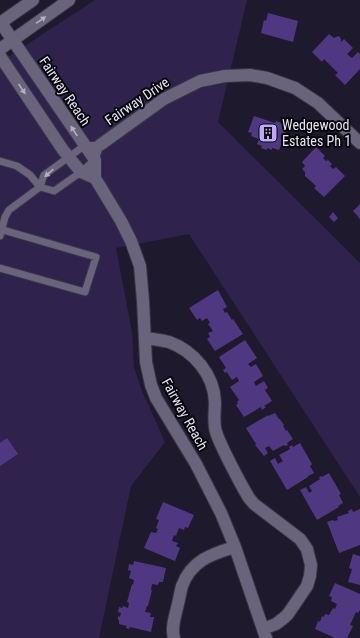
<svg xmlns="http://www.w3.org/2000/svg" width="360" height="638" font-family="'Roboto Condensed',sans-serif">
	<rect width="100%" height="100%" fill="#1e192c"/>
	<path fill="#2f234e" d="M 95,0 L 247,0 L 218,122 L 360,263 L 360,497 L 189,234 L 116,248 L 132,332 L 134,367 L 142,391 L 165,442 L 131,486 L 99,638 L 0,638 L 0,62 Z"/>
	<path fill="#4f3881" d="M 268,13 L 298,21 L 293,42 L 261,33 L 264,20 L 266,21 Z
		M 329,34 L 334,38 L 336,37 L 339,36 L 341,39 L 341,42 L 344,39 L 353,48 L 347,54 L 352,58 L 358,52 L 360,54 L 360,69 L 345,85 L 335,75 L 338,73 L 324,59 L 322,62 L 312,52 Z
		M 254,116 L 275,123 L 276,121 L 288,126 L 279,150 L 272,148 L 272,150 L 267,148 L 267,150 L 261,148 L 262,146 L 257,144 L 259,139 L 251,136 L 252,133 L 248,132 Z
		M 316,147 L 325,156 L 323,158 L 326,161 L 328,160 L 332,164 L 330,166 L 333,169 L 336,167 L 345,176 L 324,197 L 314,188 L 316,186 L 305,176 L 305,172 L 302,169 L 305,166 L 302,162 Z
		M 360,204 L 360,219 L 358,217 L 358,216 L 353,211 Z
		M 333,212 L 338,218 L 334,222 L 329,217 Z
		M 218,290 L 227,307 L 223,309 L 225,313 L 227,312 L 232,320 L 233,319 L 243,334 L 215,351 L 207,339 L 210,337 L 208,333 L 213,331 L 208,324 L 210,323 L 207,318 L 202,321 L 200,318 L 197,320 L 189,308 Z
		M 245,340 L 257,358 L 248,364 L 251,367 L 256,364 L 263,376 L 254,382 L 256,386 L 264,381 L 268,388 L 265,390 L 272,401 L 264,406 L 266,407 L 262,410 L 261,407 L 244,417 L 236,405 L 238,404 L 237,402 L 239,400 L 230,387 L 239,381 L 237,377 L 232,380 L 227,372 L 225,373 L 223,370 L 226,368 L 219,357 Z
		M 275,413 L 279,419 L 280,419 L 284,425 L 283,426 L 286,431 L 287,430 L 293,439 L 287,443 L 288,445 L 285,446 L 284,445 L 273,451 L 269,446 L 265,448 L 268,453 L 264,456 L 255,445 L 256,444 L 246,428 L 268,415 L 268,416 Z
		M 7,438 L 18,454 L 0,466 L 0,443 Z
		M 300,443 L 312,464 L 310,466 L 314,473 L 308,476 L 308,477 L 287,490 L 270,461 L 275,458 L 278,464 L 283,461 L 279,455 L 290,449 L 289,447 L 292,445 L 293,447 Z
		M 329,473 L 341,494 L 339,495 L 343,503 L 338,506 L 339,507 L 317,520 L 300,490 L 306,487 L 309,493 L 312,491 L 309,486 L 320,479 L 319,477 L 322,476 L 322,477 Z
		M 163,502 L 194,515 L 188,528 L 185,527 L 184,530 L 179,528 L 176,536 L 174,535 L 172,541 L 178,543 L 176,546 L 180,548 L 175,561 L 144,548 L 151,532 L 156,533 L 158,529 L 156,528 L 159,520 L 156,519 Z
		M 352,509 L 353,512 L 360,509 L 360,545 L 339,553 L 327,522 L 333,520 L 334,521 L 338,520 L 337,517 L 349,513 L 348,511 Z
		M 353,554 L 360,556 L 360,585 L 348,582 L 352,569 L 349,568 Z
		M 134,561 L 166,568 L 163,582 L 159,582 L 158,585 L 152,584 L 151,590 L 152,590 L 148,606 L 147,606 L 145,612 L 151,613 L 150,617 L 154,617 L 151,632 L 130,627 L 129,629 L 126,628 L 127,626 L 119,624 L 119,620 L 118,620 L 118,616 L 120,617 L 121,613 L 118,612 L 119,607 L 122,608 L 123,606 L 128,608 L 129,603 L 127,602 L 132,584 L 133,585 L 134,580 L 129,578 L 131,571 L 128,570 L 129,564 L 133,565 Z
		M 335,583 L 360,594 L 360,610 L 358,613 L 356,612 L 350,625 L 353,626 L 347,638 L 335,638 L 315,629 L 318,621 L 320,622 L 322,616 L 324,617 L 325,614 L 329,615 L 333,608 L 335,609 L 337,604 L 331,601 L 332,597 L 329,596 Z"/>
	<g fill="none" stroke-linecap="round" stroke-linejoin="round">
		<g stroke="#393544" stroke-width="9">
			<path id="lane" d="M 0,161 L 17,166 L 30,175 L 40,187 L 54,191 L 81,172 L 95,160 L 100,145 L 84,146 L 44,175 L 40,187 L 9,210 L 5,217 L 0,236
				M 0,229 L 96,257 L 85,292 L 0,268"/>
		</g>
		<g stroke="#393544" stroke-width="14">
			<path id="street" d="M 0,56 L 63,150 L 81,172 L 95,178 L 95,160 L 1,23
				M 100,145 L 164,99 L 200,81 L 225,76 L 250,75 L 267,78 L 295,88 L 318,103 L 360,143
				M 95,178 L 121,221 L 131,241 L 140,266 L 143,301 L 146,362 L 151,385 L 156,398 L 196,464 L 221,513 L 235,547 L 266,638
				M 145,338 C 153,339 161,340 169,342 C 194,351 214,375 215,402 C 215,412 213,422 216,432 C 219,441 223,449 227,457 C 234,471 241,485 249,498 L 254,504 L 300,539 L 307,549 L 311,565 L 310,576 L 307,586 L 288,614 L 285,617 L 276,624 L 263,629
				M 174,638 C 171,628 175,617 177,608 C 179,601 180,593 182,586 C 191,561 211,554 235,547"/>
		</g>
		<g stroke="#393544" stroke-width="14">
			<path id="secondary" d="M 0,23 L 33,0
				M 0,49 L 69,0"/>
		</g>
		<use href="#lane" stroke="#69647b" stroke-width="7"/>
		<use href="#street" stroke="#69647b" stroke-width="12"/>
		<use href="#secondary" stroke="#69647b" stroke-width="12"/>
	</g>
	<defs><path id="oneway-solid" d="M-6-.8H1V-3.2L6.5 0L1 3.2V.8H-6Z"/></defs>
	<g fill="#b3b0c1">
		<use href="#oneway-solid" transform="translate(41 20) rotate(-35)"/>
		<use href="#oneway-solid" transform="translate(22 89) rotate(56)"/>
		<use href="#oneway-solid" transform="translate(74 131) rotate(-124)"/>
		<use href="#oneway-solid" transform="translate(49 173) rotate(138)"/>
	</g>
	<defs>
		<g id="building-square" transform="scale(1)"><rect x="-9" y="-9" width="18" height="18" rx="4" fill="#bcaaf6" stroke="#07060d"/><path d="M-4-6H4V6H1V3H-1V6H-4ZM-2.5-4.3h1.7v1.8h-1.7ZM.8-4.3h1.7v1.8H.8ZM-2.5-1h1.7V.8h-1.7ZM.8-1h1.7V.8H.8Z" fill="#111"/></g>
	</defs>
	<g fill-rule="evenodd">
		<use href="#building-square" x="268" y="133"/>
	</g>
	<g text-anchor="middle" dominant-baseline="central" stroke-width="4" stroke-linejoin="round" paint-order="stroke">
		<g font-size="14" fill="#e5e2f0" stroke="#07060d">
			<text transform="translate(65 91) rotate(56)">Fairway Reach</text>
			<text transform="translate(137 101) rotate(-34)">Fairway Drive</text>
			<text transform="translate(185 414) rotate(61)">Fairway Reach</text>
		</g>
		<g font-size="14" fill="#e5e2f0" stroke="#07060d" text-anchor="start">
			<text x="282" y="125">Wedgewood<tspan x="282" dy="16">Estates Ph 1</tspan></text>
		</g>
	</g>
</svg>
